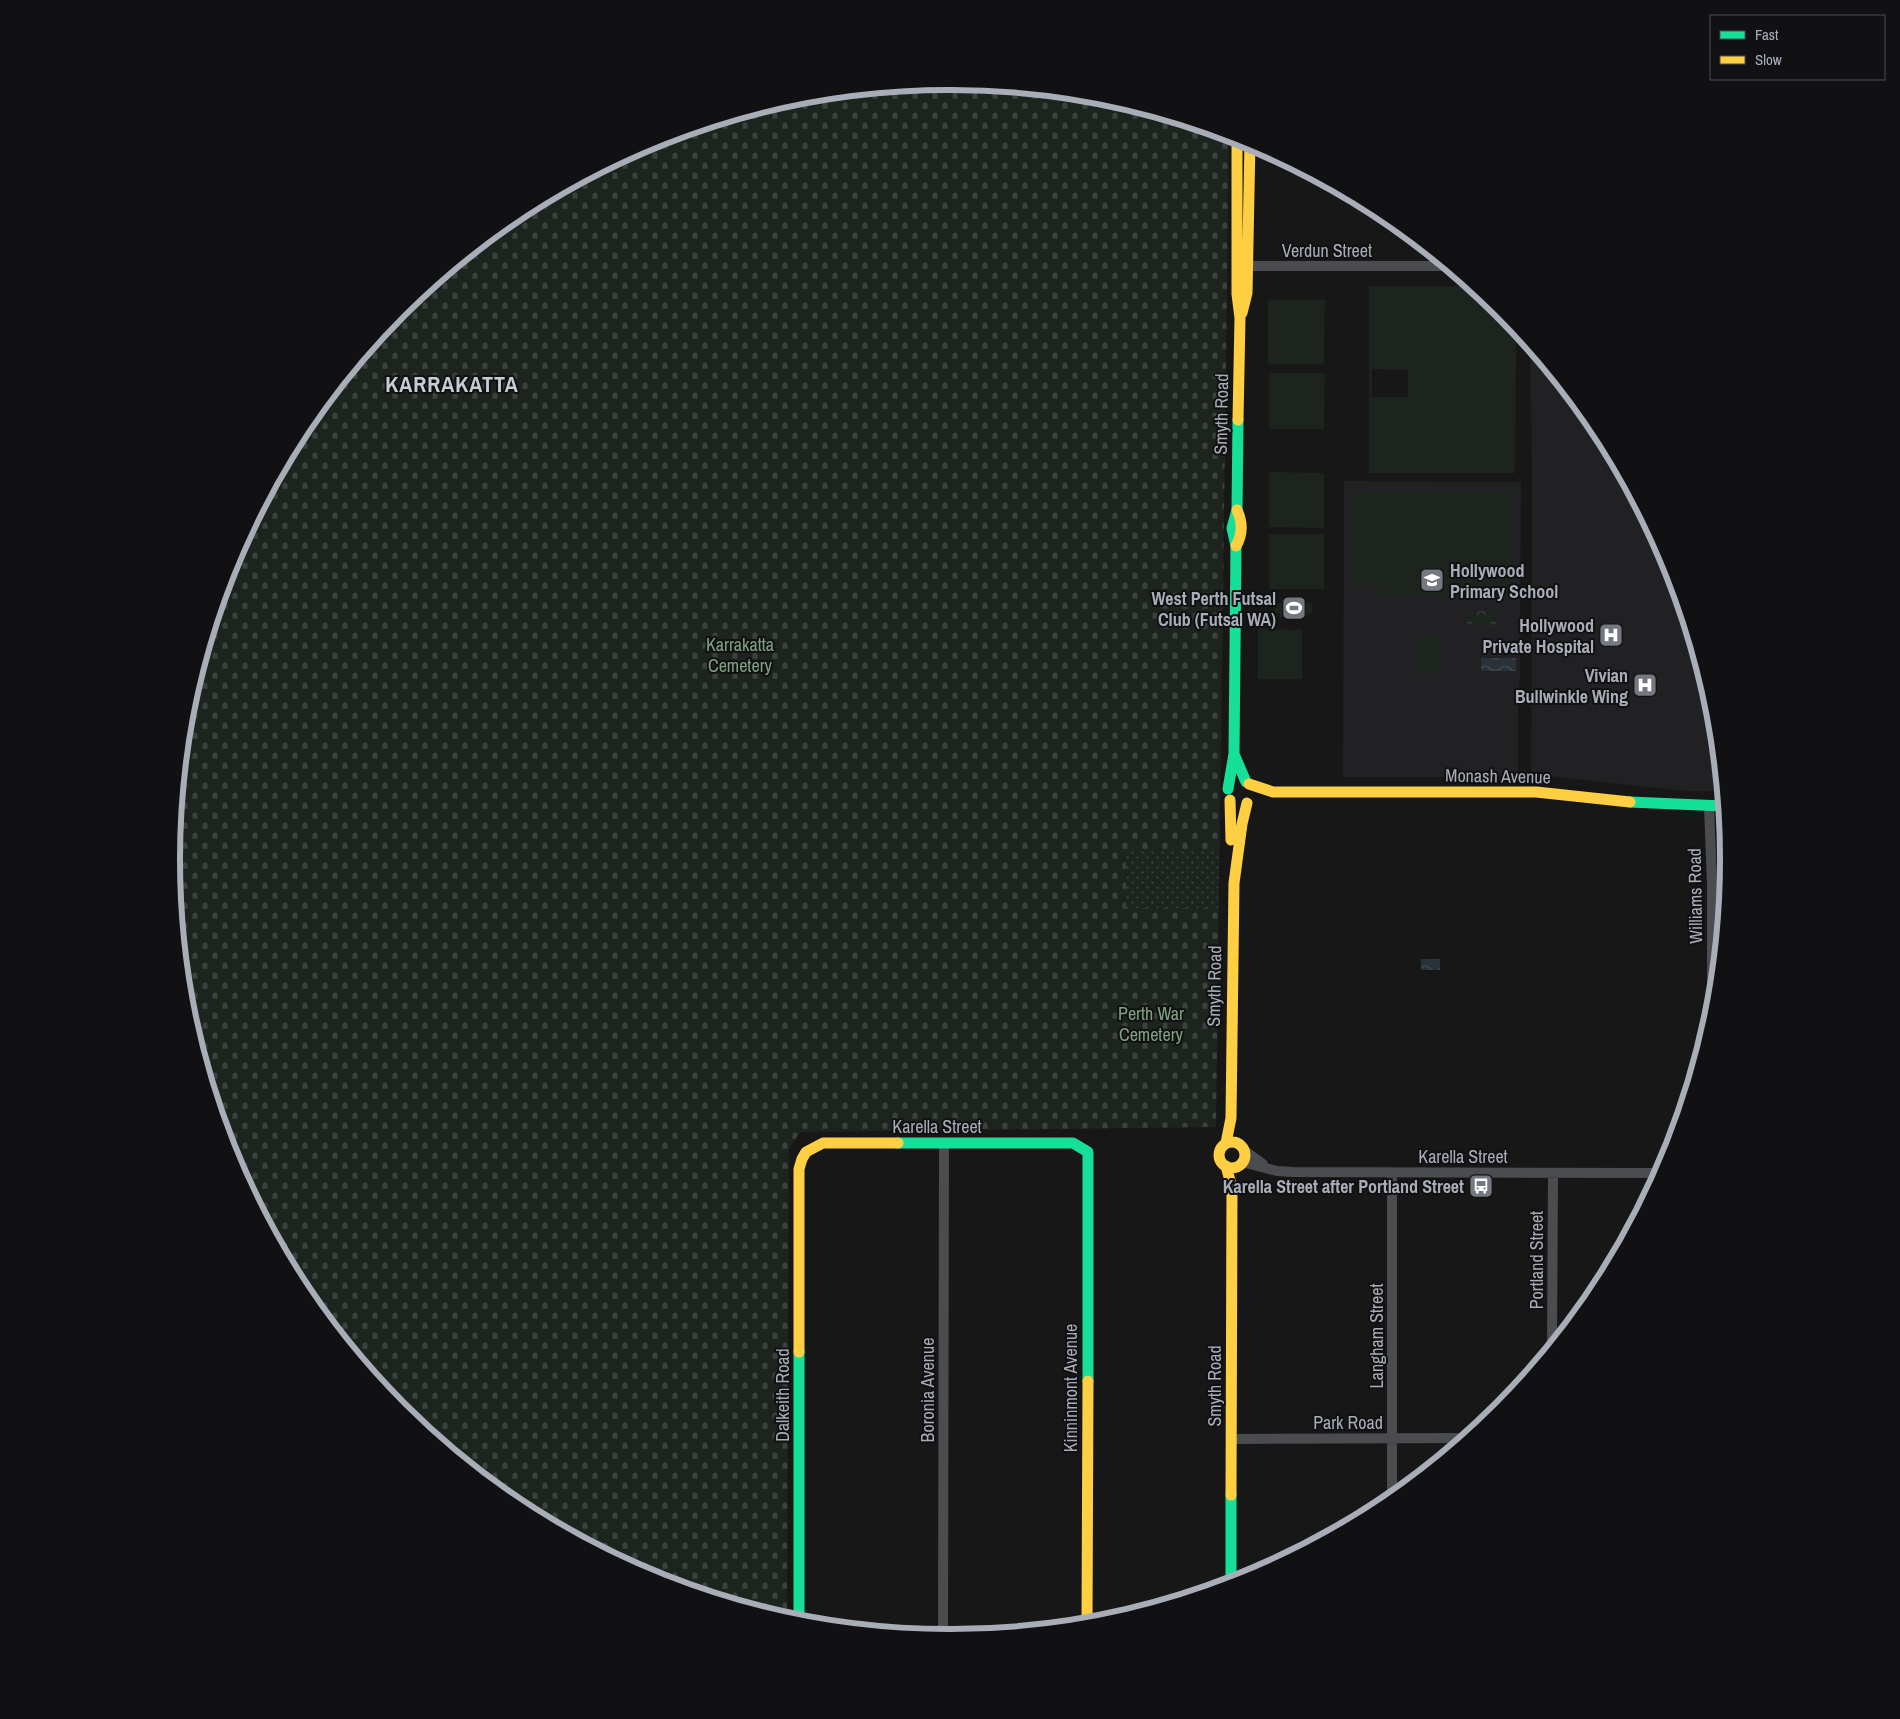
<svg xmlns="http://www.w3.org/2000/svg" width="1900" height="1719" font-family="'Archivo Narrow',sans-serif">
	<defs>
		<pattern id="cemetery-stones" width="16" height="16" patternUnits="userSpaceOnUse" patternTransform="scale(1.25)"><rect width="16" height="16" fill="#1d241e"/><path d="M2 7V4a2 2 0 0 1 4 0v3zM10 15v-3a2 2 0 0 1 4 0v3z" fill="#3b413d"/></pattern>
		<pattern id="park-crowns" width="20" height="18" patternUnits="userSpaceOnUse" patternTransform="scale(1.25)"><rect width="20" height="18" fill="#1d241e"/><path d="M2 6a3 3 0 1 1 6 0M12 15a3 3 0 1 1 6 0" fill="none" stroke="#3b413d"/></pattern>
		<pattern id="garden-dots" width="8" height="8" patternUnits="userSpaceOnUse" patternTransform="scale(1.25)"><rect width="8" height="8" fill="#1d241e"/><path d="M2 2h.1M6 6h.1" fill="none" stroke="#3b413d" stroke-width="1.8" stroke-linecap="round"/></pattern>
		<pattern id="water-waves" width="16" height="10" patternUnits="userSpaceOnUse" patternTransform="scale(1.25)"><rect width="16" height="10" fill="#2a3239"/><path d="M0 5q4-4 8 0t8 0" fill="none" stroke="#464d54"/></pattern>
	</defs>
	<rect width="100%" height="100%" fill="#171717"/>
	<path fill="#212123" d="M 1530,345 L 1597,427 L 1669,562 L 1713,708 L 1722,791 L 1685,791 L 1531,774 L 1532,482 Z
		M 1344,481 L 1521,482 L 1520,678 L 1518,697 L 1518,777 L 1343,777 Z"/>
	<path fill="#1d241e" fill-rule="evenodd" d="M 1369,286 L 1472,286 L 1501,309 L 1516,328 L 1515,473 L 1369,473 ZM 1372,369 L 1408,370 L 1408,397 L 1372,397 Z
		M 1268,300 L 1325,300 L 1324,364 L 1268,364 Z
		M 1269,373 L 1325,373 L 1324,429 L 1269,429 Z
		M 1269,472 L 1324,473 L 1324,528 L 1269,527 Z
		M 1512,491 L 1513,596 L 1378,597 L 1378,585 L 1351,585 L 1350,493 Z
		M 1269,534 L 1324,534 L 1324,589 L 1269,589 Z
		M 1275,603 L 1312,603 L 1312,613 L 1307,613 L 1307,617 L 1280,617 L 1280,613 L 1275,613 Z
		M 1258,629 L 1302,630 L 1302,679 L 1258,679 Z
		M 1417,637 L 1440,637 L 1440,673 L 1417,673 Z"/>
	<path fill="url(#cemetery-stones)" d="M 950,81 L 1102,96 L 1229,135 L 1216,1127 L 800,1132 L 789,1149 L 787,1619 L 652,1578 L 517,1506 L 399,1410 L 303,1292 L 231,1157 L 187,1011 L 172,859 L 187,707 L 231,561 L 303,427 L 400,309 L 518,212 L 652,140 L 798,96 Z"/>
	<path fill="url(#park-crowns)" d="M 1468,611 L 1496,611 L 1496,625 L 1467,624 Z"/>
	<path fill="url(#garden-dots)" d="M 1126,850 L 1219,850 L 1218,908 L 1126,908 Z"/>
	<path fill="url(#water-waves)" d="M 1481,658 L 1516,658 L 1516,671 L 1481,671 Z
		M 1421,959 L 1440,959 L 1440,970 L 1421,970 Z"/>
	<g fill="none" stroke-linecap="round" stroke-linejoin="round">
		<path stroke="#4b4c50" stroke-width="10" d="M 1243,266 L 1448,266
			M 1709,806 L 1712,883 L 1712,1015
			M 1245,1151 L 1263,1164
			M 1242,1162 L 1277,1171 L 1293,1172 L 1660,1173
			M 1552,1347 L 1553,1174
			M 1231,1439 L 1466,1438
			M 1392,1499 L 1392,1173
			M 943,1637 L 944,1143"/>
		<path stroke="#16e098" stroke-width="11" d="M 1234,754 L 1246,782
			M 1228,789 L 1234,754 L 1236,546 L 1232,528 L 1237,510 L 1238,420
			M 1630,802 L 1723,806
			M 898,1143 L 1073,1143 L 1088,1152 L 1088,1381
			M 799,1352 L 799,1623
			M 1231,1584 L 1231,1495"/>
		<path stroke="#ffcf43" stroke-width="11" d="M 1237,137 L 1237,294 L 1240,318 L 1238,420
			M 1242,313 L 1247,293 L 1250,141
			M 1236,546 C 1243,534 1243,523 1237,510
			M 1249,784 L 1273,792 L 1536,792 L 1630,802
			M 1230,800 L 1231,840
			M1219 1155a13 13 0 1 1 26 0a13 13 0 1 1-26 0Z
			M 1226,1143 L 1231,1118 L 1234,883 L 1242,824 L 1247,803
			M 1226,1166 L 1232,1188 L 1231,1495
			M 799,1352 L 799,1169 L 802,1159 L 806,1152 L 823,1143 L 898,1143
			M 1087,1624 L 1088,1381"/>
	</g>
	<defs>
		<g id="school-square" transform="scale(1.25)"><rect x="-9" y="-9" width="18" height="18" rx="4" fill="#757880" stroke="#111113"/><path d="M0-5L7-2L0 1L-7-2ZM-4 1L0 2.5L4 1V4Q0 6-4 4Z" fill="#fff"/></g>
		<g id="stadium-square" transform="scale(1.25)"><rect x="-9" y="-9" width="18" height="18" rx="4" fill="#757880" stroke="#111113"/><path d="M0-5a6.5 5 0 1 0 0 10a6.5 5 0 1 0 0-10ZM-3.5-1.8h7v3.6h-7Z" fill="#fff"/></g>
		<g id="hospital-square" transform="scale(1.25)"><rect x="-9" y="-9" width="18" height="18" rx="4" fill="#757880" stroke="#111113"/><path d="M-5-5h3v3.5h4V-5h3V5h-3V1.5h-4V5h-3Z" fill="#fff"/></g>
		<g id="bus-square" transform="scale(1.25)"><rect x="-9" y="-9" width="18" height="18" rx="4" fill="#757880" stroke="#111113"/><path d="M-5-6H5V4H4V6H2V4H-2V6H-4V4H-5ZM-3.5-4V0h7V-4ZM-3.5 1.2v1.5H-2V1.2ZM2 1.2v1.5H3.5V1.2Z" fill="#fff"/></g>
	</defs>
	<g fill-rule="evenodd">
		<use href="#school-square" x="1432" y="580"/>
		<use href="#stadium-square" x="1294" y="608"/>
		<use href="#hospital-square" x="1611" y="635"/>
		<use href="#hospital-square" x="1645" y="685"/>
		<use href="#bus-square" x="1481" y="1186"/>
	</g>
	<g text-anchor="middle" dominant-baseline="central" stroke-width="4" stroke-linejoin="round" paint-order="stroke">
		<g font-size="18" fill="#a8adb8" stroke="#111113">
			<text x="1327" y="250">Verdun Street</text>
			<text transform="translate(1221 414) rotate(-89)">Smyth Road</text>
			<text transform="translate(1498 776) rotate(1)">Monash Avenue</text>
			<text transform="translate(1695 896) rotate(-91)">Williams Road</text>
			<text transform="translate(1214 986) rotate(-89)">Smyth Road</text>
			<text x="937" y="1126">Karella Street</text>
			<text x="1463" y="1156">Karella Street</text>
			<text transform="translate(1536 1260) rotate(-90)">Portland Street</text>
			<text transform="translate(1376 1336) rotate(-90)">Langham Street</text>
			<text transform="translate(1214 1386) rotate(-90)">Smyth Road</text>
			<text transform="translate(1070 1388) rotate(-90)">Kinninmont Avenue</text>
			<text transform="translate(927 1390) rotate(-90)">Boronia Avenue</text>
			<text transform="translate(782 1395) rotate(-90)">Dalkeith Road</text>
			<text x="1348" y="1422">Park Road</text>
		</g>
		<g font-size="18" font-weight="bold" fill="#a8adb8" stroke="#111113" text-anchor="end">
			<text x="1450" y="570" text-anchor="start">Hollywood<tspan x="1450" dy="21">Primary School</tspan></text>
			<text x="1276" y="598">West Perth Futsal<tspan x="1276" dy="21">Club (Futsal WA)</tspan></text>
			<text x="1594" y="625">Hollywood<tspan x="1594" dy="21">Private Hospital</tspan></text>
			<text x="1628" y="675">Vivian<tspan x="1628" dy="21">Bullwinkle Wing</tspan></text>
			<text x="1464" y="1186">Karella Street after Portland Street</text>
		</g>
		<g font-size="18" fill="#7fa381" stroke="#111113">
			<text x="740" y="644">Karrakatta<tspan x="740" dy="21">Cemetery</tspan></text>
			<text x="1151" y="1013">Perth War<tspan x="1151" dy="21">Cemetery</tspan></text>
		</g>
		<g font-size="22" font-weight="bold" letter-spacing="1" fill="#c9ccd4" stroke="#111113">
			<text x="452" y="384">KARRAKATTA</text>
		</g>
	</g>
	<path d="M0 0H1900V1719H0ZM949 90H951A769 769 0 0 1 1720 859V860A769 769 0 0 1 951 1629H949A769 769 0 0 1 180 860V859A769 769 0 0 1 949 90Z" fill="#111113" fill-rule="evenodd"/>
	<path fill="none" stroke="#a8adb8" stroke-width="6" d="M949 90H951A769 769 0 0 1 1720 859V860A769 769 0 0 1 951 1629H949A769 769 0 0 1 180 860V859A769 769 0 0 1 949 90Z"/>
	<rect x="1710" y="15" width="175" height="65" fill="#111113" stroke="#4d4f55"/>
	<rect x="1720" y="31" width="25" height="8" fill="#16e098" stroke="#4d4f55"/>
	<text x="1755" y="40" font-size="15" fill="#a8adb8">Fast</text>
	<rect x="1720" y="56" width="25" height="8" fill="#ffcf43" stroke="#4d4f55"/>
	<text x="1755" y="65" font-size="15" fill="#a8adb8">Slow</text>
</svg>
